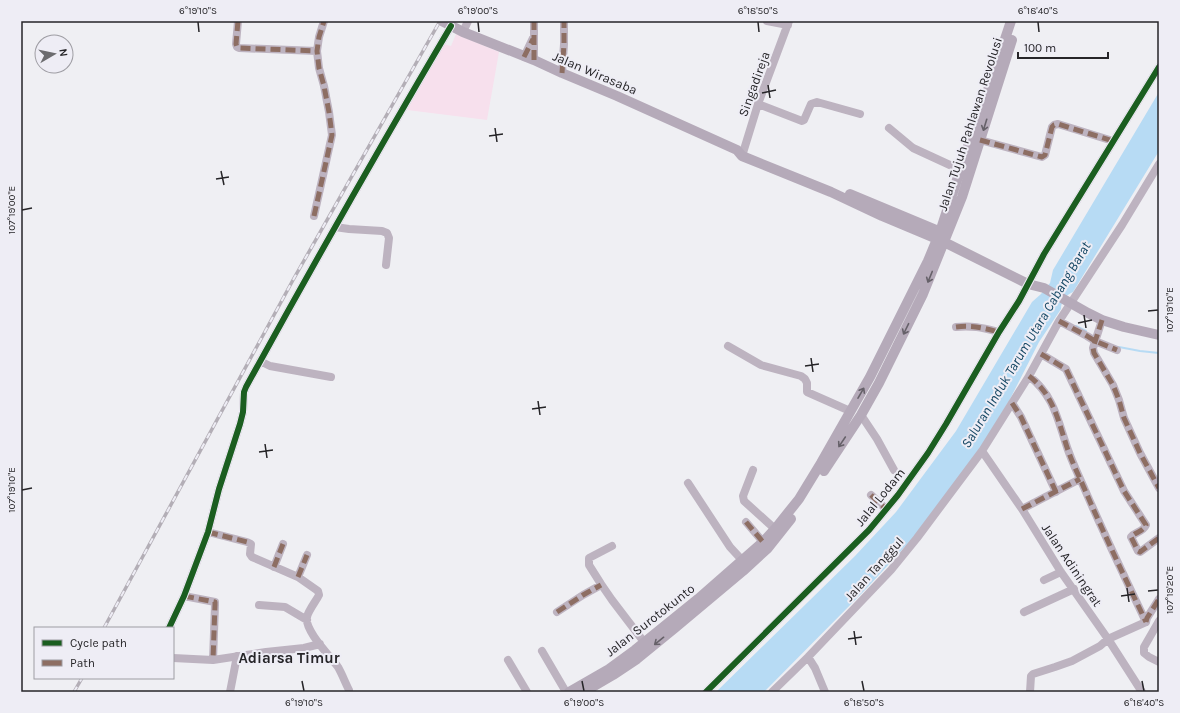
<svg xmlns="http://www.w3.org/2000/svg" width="1180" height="713" font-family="Karla,sans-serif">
	<rect width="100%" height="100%" fill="#efeff3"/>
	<path fill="#f7e0ed" d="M 456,34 L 499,52 L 487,120 L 407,110 L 444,44 L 451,46 Z"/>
	<path fill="#b7dbf4" d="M 1159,92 L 1159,151 L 1073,292 C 1066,295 1061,301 1061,309 L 1039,342 L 1009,401 L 979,450 L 913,538 L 866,589 L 764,692 L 716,692 L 855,556 L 896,512 L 956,431 L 1032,302 L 1041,294 L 1050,283 L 1053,270 Z"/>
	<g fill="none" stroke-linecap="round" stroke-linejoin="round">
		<path stroke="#b7dbf4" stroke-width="2" d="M 1076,326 L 1086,331
			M 1119,347 L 1140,351 L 1159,353"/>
		<path stroke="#bdb3c0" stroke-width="8" d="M 238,21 L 236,44 L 237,47 L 239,48 L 317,51
			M 767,21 L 788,25
			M 463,32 L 468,21
			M 524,57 L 533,38
			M 534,60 L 534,21
			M 562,73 L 564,44 L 564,21
			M 758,104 L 802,121 L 804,120 L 811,104 L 817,102 L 860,114
			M 889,128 L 913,148 L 952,166 L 961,169
			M 980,140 L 1042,157 L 1045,155 L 1052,127 L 1054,125 L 1058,124 L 1113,141
			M 742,156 L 758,104 L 789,21
			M 314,216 L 332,135 L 329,112 L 324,86 L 319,68 L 317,51 L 319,37 L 324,21
			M 335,227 L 349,229 L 382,231 L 387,233 L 389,238 L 386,265
			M 1102,320 L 1093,348 L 1094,353 L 1113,385 L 1119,400 L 1124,418 L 1140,453 L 1159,488
			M 1059,321 L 1087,336 L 1095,341 L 1117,350
			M 956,327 C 972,325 983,328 999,332
			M 728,346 L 761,365 L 801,376 L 805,379 L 807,383 L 807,392 L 850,411
			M 1041,354 L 1066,369 L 1124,491 L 1146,525 C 1143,532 1135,532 1131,537 L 1138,551 L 1140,552 L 1159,538
			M 260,361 L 270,366 L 331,377
			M 1029,376 C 1052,394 1057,416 1065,441 C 1070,458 1078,474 1085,490 C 1104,534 1125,578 1146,622
			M 1012,403 L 1021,417 L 1056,492
			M 861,415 L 877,439 L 894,470
			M 982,451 L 1022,509 L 1061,572 L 1108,639 L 1142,692
			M 753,470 L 743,496 L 744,501 L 775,529
			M 688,483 L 730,547 L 742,560
			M 871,495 L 886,509
			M 1022,509 L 1080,479
			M 746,522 L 763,542
			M 208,532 L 247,542 L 251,544 L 250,554 L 252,557 L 298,577 L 318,591 L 319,595 C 316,601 308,611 307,617 C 304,630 330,656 338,667 C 342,674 345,682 349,690 L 349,692
			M 612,546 L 589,558 L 589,565 L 601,584 L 612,600 L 644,642
			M 274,567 L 283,544
			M 298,577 L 307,555
			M 1044,580 L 1061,572
			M 184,596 L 215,602 L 215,605 L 213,660
			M 259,605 L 285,607 L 307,620
			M 557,612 L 583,595 L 601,585
			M 1024,612 L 1074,589
			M 1159,621 L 1144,647 L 1144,653 L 1149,657 L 1159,662
			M 1146,622 L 1147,618 L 1159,599
			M 169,628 L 184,596 L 208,532 L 219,489 L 240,424 L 243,412 L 244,392 L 246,387 C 313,265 381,145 451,26
			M 542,651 L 566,692
			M 808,657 L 815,668 L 825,692
			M 173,658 L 213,660 L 266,652 L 304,648 L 320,644
			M 508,660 L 527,692
			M 230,692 L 237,656
			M 706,692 L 869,530 L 898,495 L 928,453 L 946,424 L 999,332 L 1019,301 L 1044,254 L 1159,67
			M 772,692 L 808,657 L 891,570 L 917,538 L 982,451 L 1029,376 L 1059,321 L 1122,225 L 1159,164
			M 1030,692 L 1031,676 L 1033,674 L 1055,667 L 1072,661 L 1100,646 L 1108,639 L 1146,622"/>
		<path stroke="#b5aab9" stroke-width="10" d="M 442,21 L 463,32 L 534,60 L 562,73 L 617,96 L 737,150 L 742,156 L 831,192 L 882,216 L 944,242 L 1028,284 L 1044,288 L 1088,313 L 1102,320 L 1124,327 L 1159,335
			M 850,194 L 946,234
			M 824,471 L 861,415 L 879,383 L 923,294 L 962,197 L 1012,40
			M 569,692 L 609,669 L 635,650 L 698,599 L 763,542 L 775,529 L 799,499 L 821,463 L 870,377 L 928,261 L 940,232 L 966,152 L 987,93 L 1011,21
			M 584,692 L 613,675 L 637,659 L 675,628 L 743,571 L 768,548 L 791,519"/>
		<g stroke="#b3aeb6" stroke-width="3.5">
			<path id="rail" d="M 104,628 L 293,280 L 440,21
				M 74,692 L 82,678"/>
		</g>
		<use href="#rail" stroke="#eeedf5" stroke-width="2" stroke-dasharray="6" stroke-linecap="butt"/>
		<path stroke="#8d6e63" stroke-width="5" stroke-dasharray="10 5" stroke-linecap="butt" d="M 238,21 L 236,44 L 237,47 L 239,48 L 317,51
			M 524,57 L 533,39
			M 534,60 L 534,21
			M 562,73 L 564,44 L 564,21
			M 980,140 L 1042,157 L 1045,155 L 1052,127 L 1054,125 L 1058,124 L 1113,141
			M 314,216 L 332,135 L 329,112 L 324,86 L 319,68 L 317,51 L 319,37 L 324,21
			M 1102,320 L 1093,348 L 1094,353 L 1113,385 L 1119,400 L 1124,418 L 1140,453 L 1159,488
			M 1059,321 L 1087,336 L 1095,341 L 1117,350
			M 956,327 C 972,325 983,328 999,332
			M 1041,354 L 1066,369 L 1124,491 L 1146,525 C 1143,532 1135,532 1131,537 L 1138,551 L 1140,552 L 1159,538
			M 1029,376 C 1052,394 1057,416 1065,441 C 1070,458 1078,474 1085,490 C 1104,534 1125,578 1146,622
			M 1012,403 L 1021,417 L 1056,492
			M 871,495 L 886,509
			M 1022,509 L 1080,479
			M 746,522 L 763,542
			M 208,532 L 247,542 L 251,544
			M 274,567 L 283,544
			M 298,577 L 307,555
			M 184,596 L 215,602 L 215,605 L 213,660
			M 557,612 L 583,595 L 601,585
			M 1146,622 L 1147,618 L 1159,599"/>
		<g stroke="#eeedf5" stroke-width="8">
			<path id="cycleway" d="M 169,628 L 184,596 L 208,532 L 219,489 L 240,424 L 243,412 L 244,392 L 246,387 C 313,265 381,145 451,26
				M 706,692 L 869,530 L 898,495 L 928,453 L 946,424 L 999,332 L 1019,301 L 1044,254 L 1159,67"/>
		</g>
		<use href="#cycleway" stroke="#1b5e20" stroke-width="6"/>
	</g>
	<defs><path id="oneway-shaft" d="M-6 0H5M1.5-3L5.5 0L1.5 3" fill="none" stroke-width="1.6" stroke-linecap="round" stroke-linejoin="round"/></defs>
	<g stroke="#666169">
		<use href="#oneway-shaft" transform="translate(985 125) rotate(107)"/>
		<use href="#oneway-shaft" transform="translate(930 277) rotate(112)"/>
		<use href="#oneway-shaft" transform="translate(906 329) rotate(116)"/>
		<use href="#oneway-shaft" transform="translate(861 393) rotate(-60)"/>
		<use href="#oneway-shaft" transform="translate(842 442) rotate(124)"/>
		<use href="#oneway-shaft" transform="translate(659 641) rotate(141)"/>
	</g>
	<path fill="none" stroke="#262528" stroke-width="1.5" d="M 198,22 L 199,32M 478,22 L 479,32M 758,22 L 759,32M 1038,22 L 1039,32M 768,85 L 770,98M 762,93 L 776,90M 495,128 L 497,142M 489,136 L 503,134M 221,171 L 224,185M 216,179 L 229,177M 22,210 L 32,208M 1148,311 L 1158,310M 1084,315 L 1086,328M 1078,323 L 1092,320M 811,358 L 813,372M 805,366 L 819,364M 538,401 L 540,415M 532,409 L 546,407M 265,444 L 267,458M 259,452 L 273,450M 22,490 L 32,488M 1127,588 L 1129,602M 1148,591 L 1158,590M 1121,596 L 1135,594M 854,631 L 856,645M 848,639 L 862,637M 302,681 L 304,691M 582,681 L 584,691M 862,681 L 864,691M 1142,681 L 1144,691"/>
	<g text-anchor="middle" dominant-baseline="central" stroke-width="4" stroke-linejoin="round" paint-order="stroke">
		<g font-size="13" fill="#262528" stroke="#eeedf5">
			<text transform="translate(595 73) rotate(23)">Jalan Wirasaba</text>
			<text transform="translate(754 84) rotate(-70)">Singadireja</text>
			<text transform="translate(970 124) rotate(-72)">Jalan Tujuh Pahlawan Revolusi</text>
			<text transform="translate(880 497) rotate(-51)">Jalal Lodam</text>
			<text transform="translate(1072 565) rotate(56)">Jalan Adiningrat</text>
			<text transform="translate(874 569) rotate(-48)">Jalan Tanggul</text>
			<text transform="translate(650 620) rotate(-38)">Jalan Surotokunto</text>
		</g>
		<g font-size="14" font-style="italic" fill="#164865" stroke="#eeedf5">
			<text transform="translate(1026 345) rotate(-59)">Saluran Induk Tarum Utara Cabang Barat</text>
		</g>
		<g font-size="15" font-weight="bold" fill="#262528" stroke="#eeedf5">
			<text x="289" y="658">Adiarsa Timur</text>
		</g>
	</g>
	<rect width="1180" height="713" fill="none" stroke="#eeedf5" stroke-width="44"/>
	<rect x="34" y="627" width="140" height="52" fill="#eeedf5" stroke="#9e9da3"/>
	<rect x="42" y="640" width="20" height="6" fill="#1b5e20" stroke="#9e9da3"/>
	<text x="70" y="647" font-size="12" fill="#262528">Cycle path</text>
	<rect x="42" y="660" width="20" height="6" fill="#8d6e63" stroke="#9e9da3"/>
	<text x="70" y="667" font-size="12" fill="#262528">Path</text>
	<g transform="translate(54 54) rotate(81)"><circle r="19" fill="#eeedf5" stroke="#9e9da3"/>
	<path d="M0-3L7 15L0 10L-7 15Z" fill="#6c6c6f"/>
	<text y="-6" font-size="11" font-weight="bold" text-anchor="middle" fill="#262528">N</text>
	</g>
	<path d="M1018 52v6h90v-6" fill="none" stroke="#262528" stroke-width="2"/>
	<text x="1024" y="52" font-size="12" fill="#262528" stroke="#eeedf5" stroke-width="3" paint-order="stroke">100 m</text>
	<rect x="22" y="22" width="1136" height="669" fill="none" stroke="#262528" stroke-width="1.5"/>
	<g font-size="10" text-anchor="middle" fill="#262528">
		<text x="198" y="14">6°19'10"S</text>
		<text x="478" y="14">6°19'00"S</text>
		<text x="758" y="14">6°18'50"S</text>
		<text x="1038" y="14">6°18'40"S</text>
		<text transform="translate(11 210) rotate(-90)" y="4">107°19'00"E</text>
		<text transform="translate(1169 310) rotate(-90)" y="4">107°19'10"E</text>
		<text transform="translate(11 490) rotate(-90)" y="4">107°19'10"E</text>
		<text transform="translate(1169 590) rotate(-90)" y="4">107°19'20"E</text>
		<text x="304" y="706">6°19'10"S</text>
		<text x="584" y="706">6°19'00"S</text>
		<text x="864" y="706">6°18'50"S</text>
		<text x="1144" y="706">6°18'40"S</text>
	</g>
</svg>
